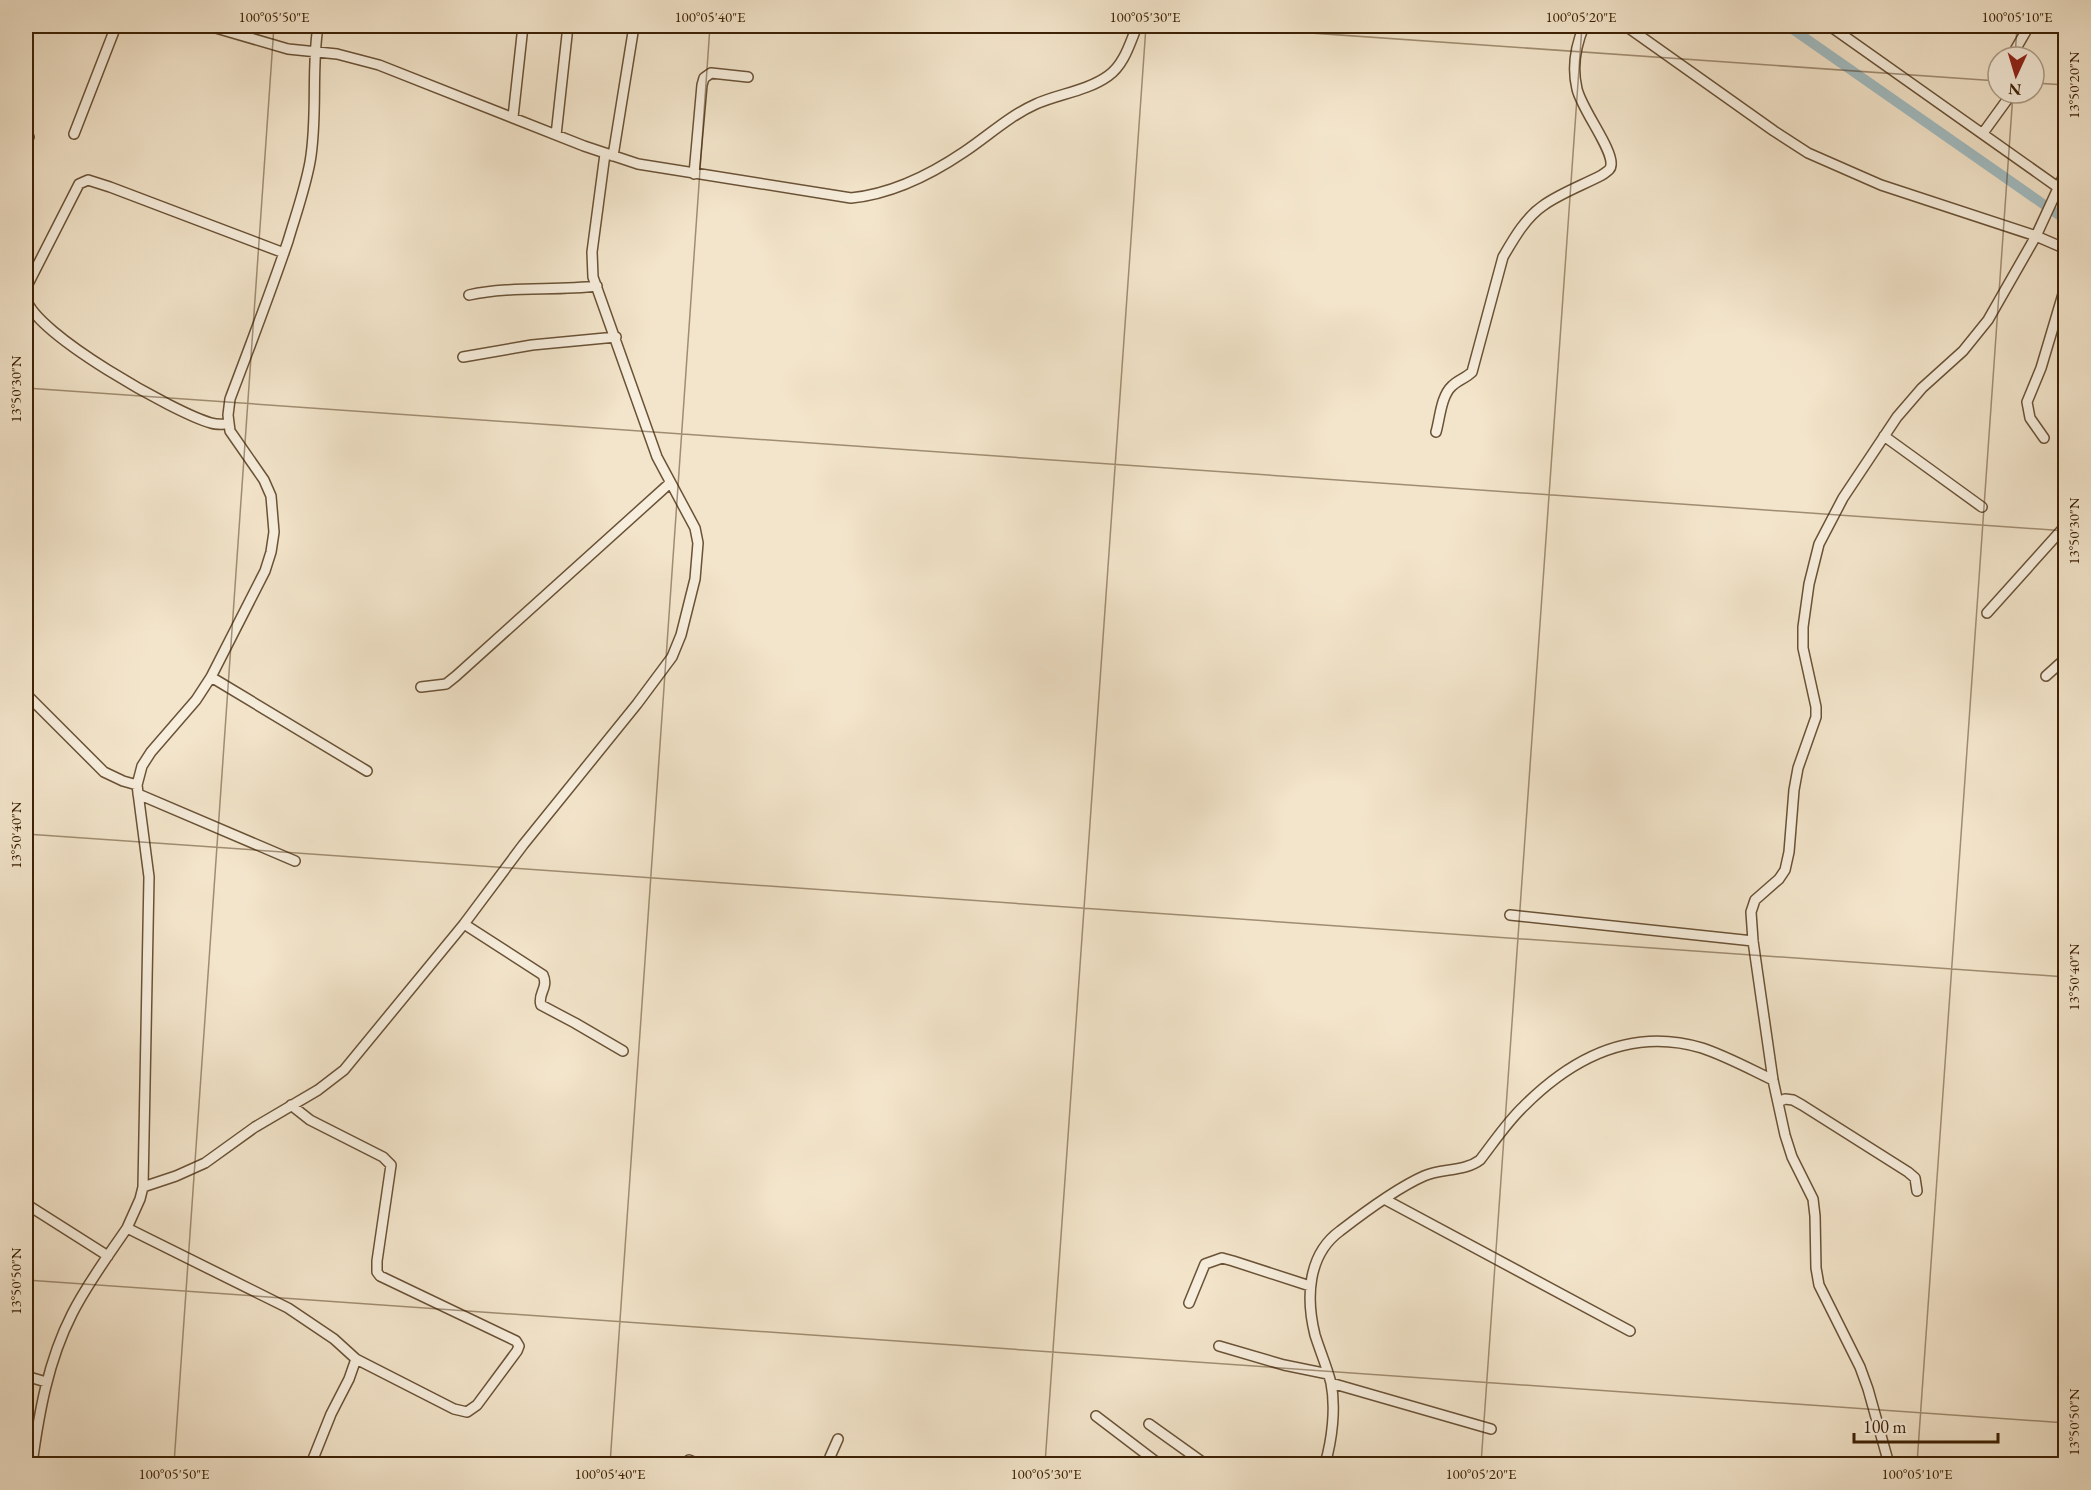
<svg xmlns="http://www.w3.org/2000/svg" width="2091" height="1490" font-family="'EB Garamond',serif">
	<rect width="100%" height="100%" fill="#f3e5cb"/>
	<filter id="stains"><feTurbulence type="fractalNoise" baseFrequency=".00333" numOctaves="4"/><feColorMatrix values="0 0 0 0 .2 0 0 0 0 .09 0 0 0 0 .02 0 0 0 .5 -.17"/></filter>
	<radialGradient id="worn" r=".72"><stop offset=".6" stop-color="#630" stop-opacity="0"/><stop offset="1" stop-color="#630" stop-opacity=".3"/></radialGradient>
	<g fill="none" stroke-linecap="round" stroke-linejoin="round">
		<path stroke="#a1bcc2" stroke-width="10" d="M 1788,26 L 2066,220"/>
		<g stroke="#6a5236" stroke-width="12">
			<path id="minor" d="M 209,26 L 288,49 L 337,54 L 379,65 L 584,146 L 638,164 L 851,198 C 892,194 930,175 964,152 C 988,136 1009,116 1036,104 C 1058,94 1087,91 1108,76 C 1124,65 1130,43 1137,26
				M 1626,26 L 1774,131 L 1808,153 L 1881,185 L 2036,236 L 2066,249
				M 1830,26 L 2066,193
				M 2011,57 L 2029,26
				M 513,117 L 523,26
				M 1983,133 L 2012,93
				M 26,134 L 29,137
				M 74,134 L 116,26
				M 556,135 L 568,26
				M 613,156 L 634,26
				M 694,174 L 702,85 L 704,78 L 711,73 L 748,77
				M 26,288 L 79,184 L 88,180 L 110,187 L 284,253
				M 469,295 C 511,286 554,291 597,286
				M 26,298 C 33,333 175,413 211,423 C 217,425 223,424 229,424
				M 463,357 L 532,345 L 616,337
				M 26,386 L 28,395 L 26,403
				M 1436,432 C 1440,418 1441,396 1452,386 C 1458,380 1466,378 1472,372 L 1503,257 C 1514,238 1526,217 1544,205 C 1561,193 1583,185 1602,175 C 1606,172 1611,170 1611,165 C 1613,149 1582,110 1577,89 C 1572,68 1576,45 1584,26
				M 1884,436 L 1982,507
				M 2044,438 L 2030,418 L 2027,402 L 2041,368 L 2066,284
				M 1987,613 L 2066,525
				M 2046,676 L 2066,658
				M 211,677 L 367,771
				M 421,687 L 446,684 L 456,676 L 670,483
				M 26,694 L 104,772 L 123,781 L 137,785
				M 138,794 L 295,861
				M 1510,915 L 1753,941
				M 464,924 L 543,975 C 549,988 537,994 541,1005 L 575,1023 L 623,1051
				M 1778,1102 L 1785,1099 L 1793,1100 L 1802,1105 L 1908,1172 L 1915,1178 L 1917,1191
				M 291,1105 L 310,1120 L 383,1157 L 391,1165 L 377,1261 L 377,1272 L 380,1276 L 516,1341 L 519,1346 L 517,1351 L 477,1405 L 467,1412 L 454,1409 L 356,1359
				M 143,1187 L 149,877 L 137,785 L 142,766 L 151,752 L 196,700 L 211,677 L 265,571 L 271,552 L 274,532 L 271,496 L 264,480 L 230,431 L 228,415 L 230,399 C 250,346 270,294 288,241 C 296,214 305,189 310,162 C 318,117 311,71 318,26
				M 1386,1200 L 1630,1331
				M 26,1204 L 108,1256
				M 127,1228 L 140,1199 L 143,1187 L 176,1176 L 205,1163 L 255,1127 L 318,1090 L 344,1070 L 464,924 L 523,845 L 637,704 L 672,657 L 681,635 L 695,579 L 698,543 L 695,528 L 657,457 L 593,277 L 592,252 L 605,154
				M 1189,1303 L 1205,1264 L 1222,1258 L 1233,1261 L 1310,1286
				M 1219,1346 L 1284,1365 L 1328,1374
				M 26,1376 L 46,1382
				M 1331,1383 L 1491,1429
				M 1096,1416 L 1159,1464
				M 1149,1424 L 1205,1464
				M 689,1460 L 699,1464
				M 2038,1462 L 2049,1464
				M 32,1464 C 39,1413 48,1361 72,1314 C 87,1284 108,1256 127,1228 L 288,1308 L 334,1339 L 356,1359 L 349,1379 L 331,1414 L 311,1464
				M 833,1464 L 830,1462 L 830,1457 L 838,1439
				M 1325,1464 C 1332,1440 1336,1408 1331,1383 C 1327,1367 1320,1351 1315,1335 C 1306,1299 1307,1255 1340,1231 C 1362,1214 1399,1187 1424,1176 C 1442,1168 1464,1172 1480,1160 C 1494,1142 1507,1122 1524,1106 C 1572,1058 1632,1027 1702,1048 C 1726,1056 1750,1069 1773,1080
				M 1889,1464 L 1868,1389 L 1860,1367 L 1819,1285 L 1816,1268 L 1815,1216 L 1813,1199 L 1792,1157 L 1785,1135 L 1773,1080 L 1753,941 L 1751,912 L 1755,900 L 1779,879 L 1785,870 L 1789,852 L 1794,790 L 1798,768 L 1816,717 L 1816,707 L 1803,648 L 1803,627 L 1809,584 L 1819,544 L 1843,498 L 1897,417 L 1922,388 L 1963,351 L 1988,320 L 2036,236 L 2066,171"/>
		</g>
		<use href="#minor" stroke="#f7eedd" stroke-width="9"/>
	</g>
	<path fill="none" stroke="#3c2104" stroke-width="1.5" stroke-opacity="0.45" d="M 1211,26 L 1998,81M 2015,57 L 2017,26M 2034,83 L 2066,85M 26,388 L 2066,531M 26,834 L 2066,977M 26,1280 L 2066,1423M 174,1464 L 274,26M 610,1464 L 710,26M 1045,1464 L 1146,26M 1481,1464 L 1582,26M 1917,1464 L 2013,93"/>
	<rect width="2091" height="1490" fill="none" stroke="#f3e5cb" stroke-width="66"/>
	<g transform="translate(2016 75) rotate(184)"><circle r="28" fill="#f7eedd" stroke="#ac9c86" stroke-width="1.5"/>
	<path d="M0-4.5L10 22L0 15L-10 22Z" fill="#8f2418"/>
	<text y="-9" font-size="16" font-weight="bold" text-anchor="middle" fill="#3c2104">N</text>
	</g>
	<path d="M1854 1433v9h144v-9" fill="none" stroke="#3c2104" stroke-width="3"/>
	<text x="1863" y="1433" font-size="18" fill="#3c2104" stroke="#f7eedd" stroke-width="4.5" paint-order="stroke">100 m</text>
	<rect x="33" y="33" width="2025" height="1424" fill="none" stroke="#3c2104" stroke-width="2"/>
	<g font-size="15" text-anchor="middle" fill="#3c2104">
		<text x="274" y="22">100°05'50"E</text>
		<text x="710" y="22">100°05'40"E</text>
		<text x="1145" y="22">100°05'30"E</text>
		<text x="1581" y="22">100°05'20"E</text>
		<text x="2017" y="22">100°05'10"E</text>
		<text transform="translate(2074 85) rotate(-90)" y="5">13°50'20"N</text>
		<text transform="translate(16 389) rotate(-90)" y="5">13°50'30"N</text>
		<text transform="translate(2074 531) rotate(-90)" y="5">13°50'30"N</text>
		<text transform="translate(16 835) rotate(-90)" y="5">13°50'40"N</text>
		<text transform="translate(2074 977) rotate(-90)" y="5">13°50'40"N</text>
		<text transform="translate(16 1281) rotate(-90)" y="5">13°50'50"N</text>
		<text transform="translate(2074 1422) rotate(-90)" y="5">13°50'50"N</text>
		<text x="174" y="1479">100°05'50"E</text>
		<text x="610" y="1479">100°05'40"E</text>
		<text x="1046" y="1479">100°05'30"E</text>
		<text x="1481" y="1479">100°05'20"E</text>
		<text x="1917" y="1479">100°05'10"E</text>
	</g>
	<rect width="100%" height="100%" filter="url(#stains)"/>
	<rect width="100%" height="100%" fill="url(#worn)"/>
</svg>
